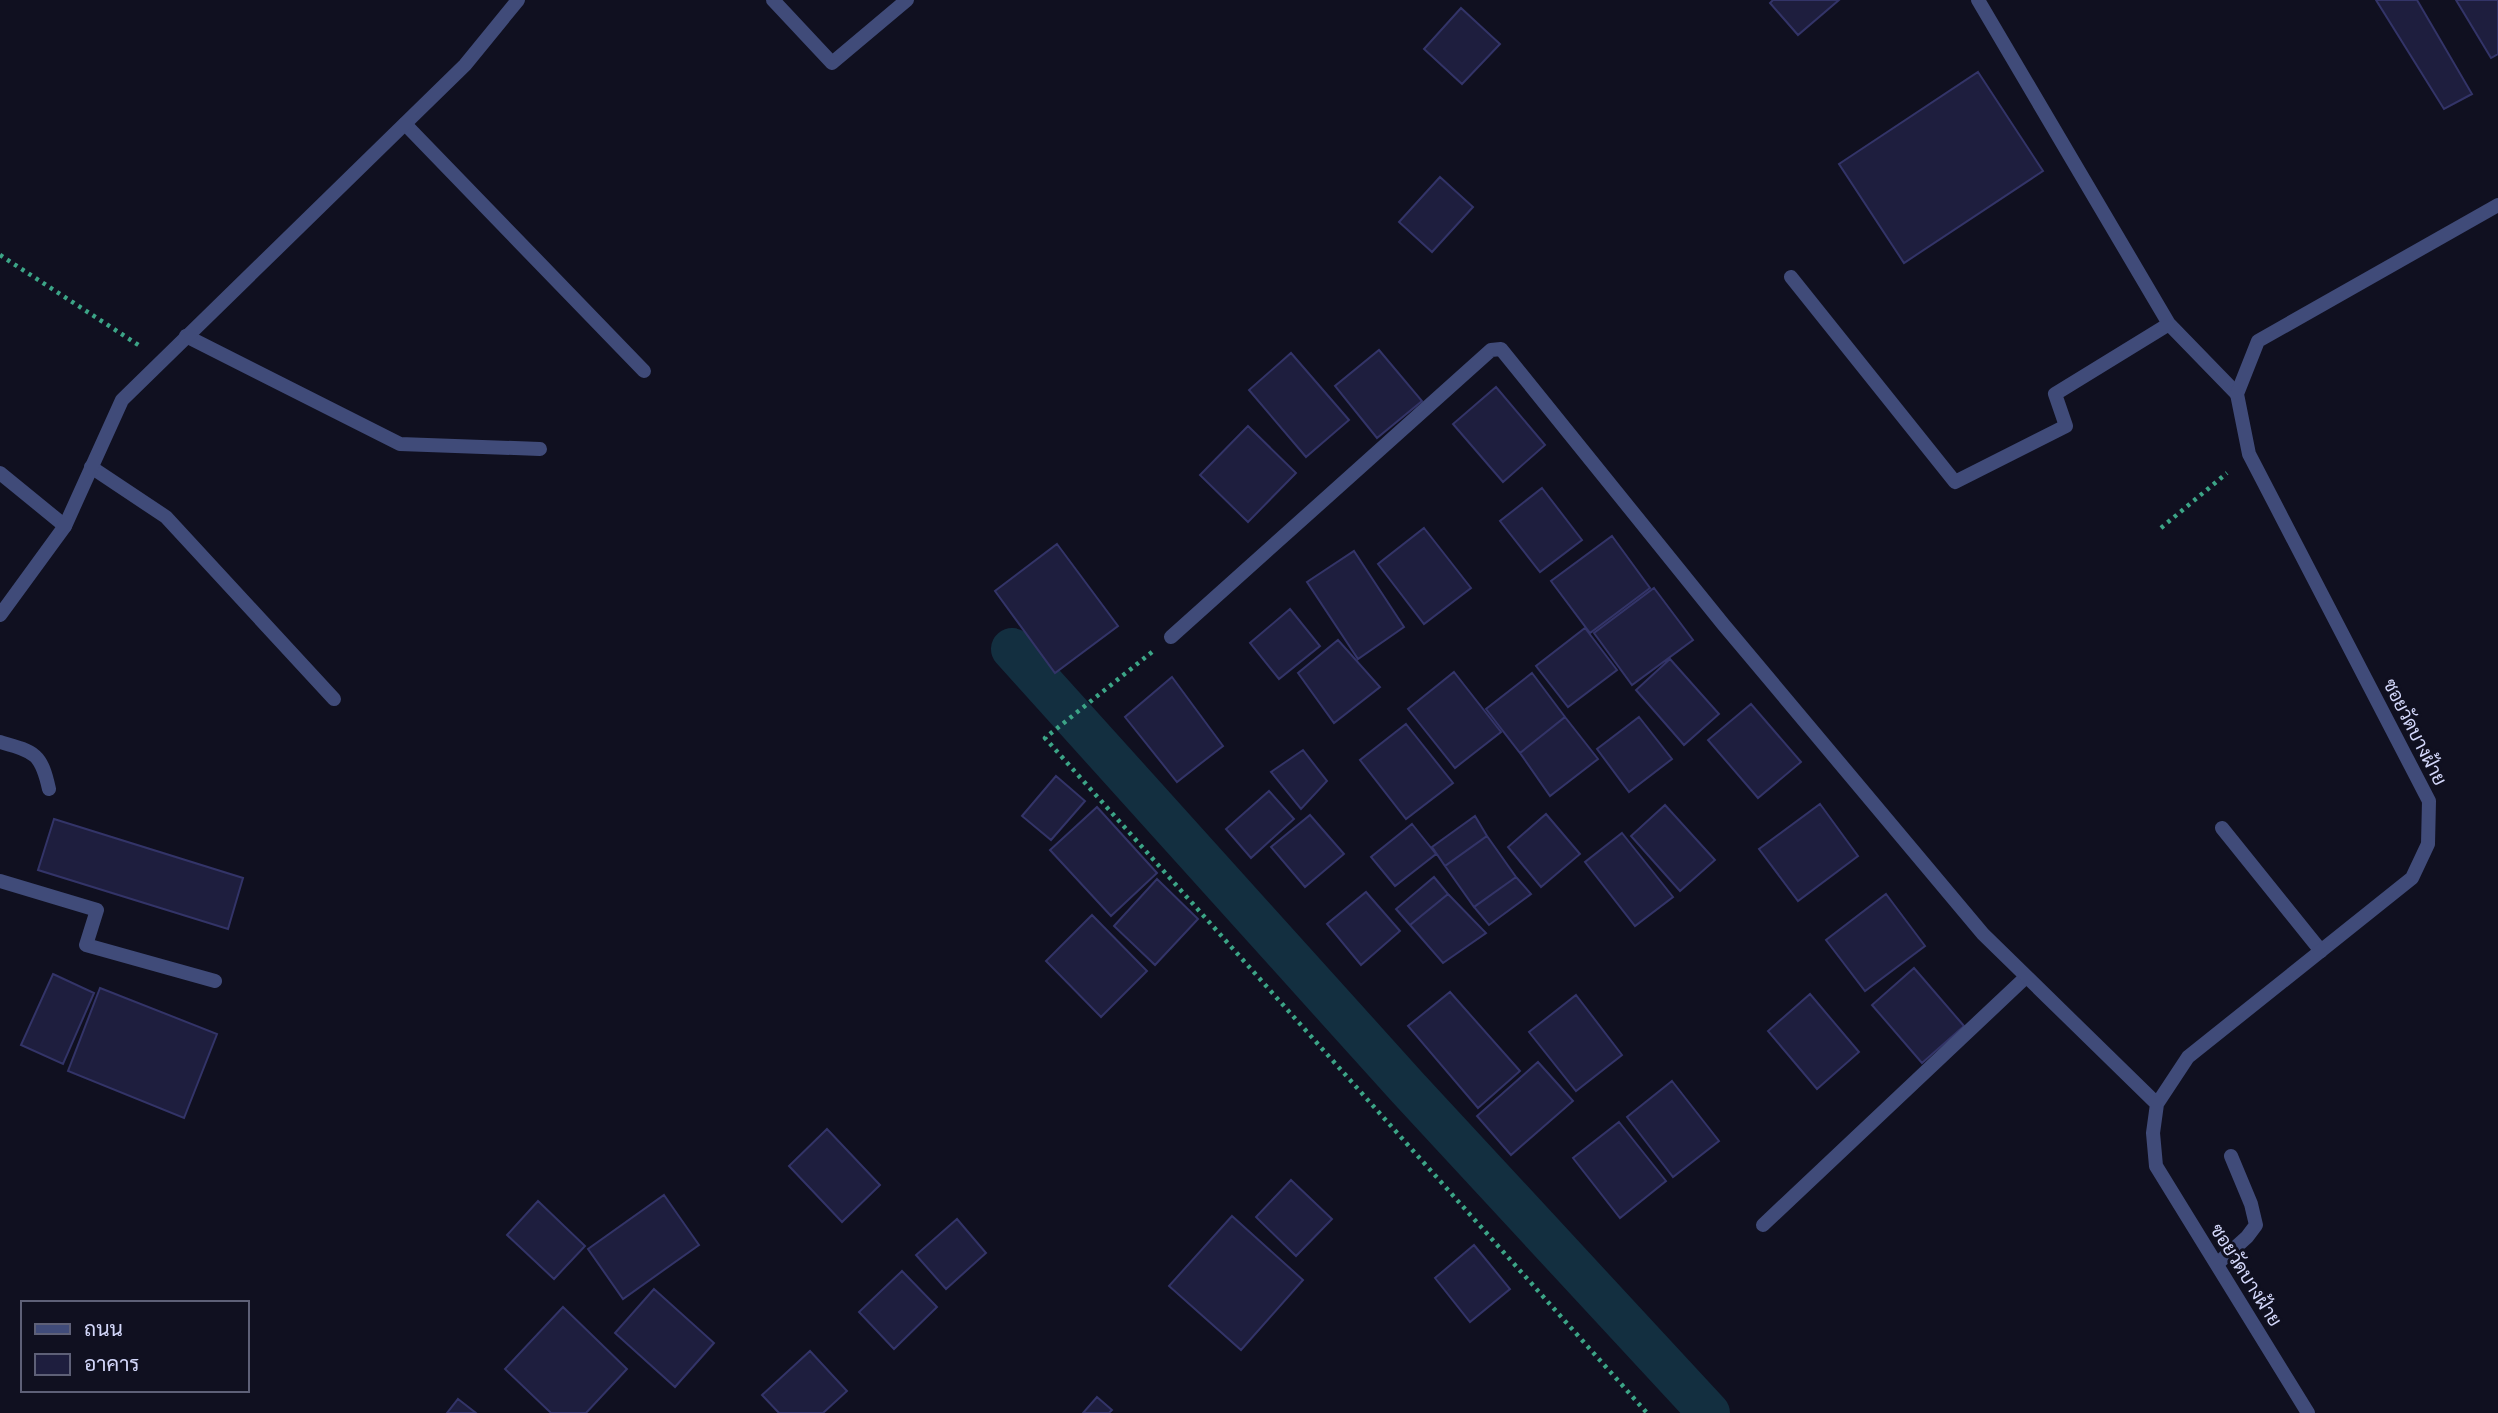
<svg xmlns="http://www.w3.org/2000/svg" width="2498" height="1413" font-family="'DM Sans',Sarabun,sans-serif">
	<rect width="100%" height="100%" fill="#101020"/>
	<g fill="none" stroke-linecap="round" stroke-linejoin="round">
		<path stroke="#132f40" stroke-width="42" d="M 1012,649 L 1408,1088 L 1709,1413"/>
	</g>
	<path fill="#1e1e3e" stroke="#333468" stroke-width="2" d="M 1773,0 L 1839,0 L 1798,35 L 1770,3 Z
		M 2376,0 L 2417,0 L 2472,94 L 2444,109 Z
		M 2456,0 L 2498,0 L 2498,54 L 2491,58 Z
		M 1461,8 L 1500,44 L 1462,84 L 1424,49 Z
		M 1978,72 L 2043,171 L 1904,263 L 1839,164 Z
		M 1440,177 L 1473,207 L 1432,252 L 1399,222 Z
		M 1379,350 L 1422,401 L 1377,438 L 1335,386 Z
		M 1291,353 L 1349,420 L 1306,457 L 1249,390 Z
		M 1496,387 L 1545,445 L 1503,482 L 1453,424 Z
		M 1248,426 L 1296,473 L 1248,522 L 1200,475 Z
		M 1542,488 L 1582,540 L 1540,572 L 1500,521 Z
		M 1424,528 L 1471,588 L 1424,624 L 1378,564 Z
		M 1612,536 L 1650,588 L 1590,633 L 1551,581 Z
		M 1057,544 L 1118,626 L 1055,673 L 995,591 Z
		M 1354,551 L 1404,627 L 1358,659 L 1307,582 Z
		M 1654,588 L 1693,640 L 1632,685 L 1594,633 Z
		M 1290,609 L 1320,646 L 1279,679 L 1250,643 Z
		M 1585,628 L 1617,670 L 1568,707 L 1536,666 Z
		M 1338,640 L 1380,687 L 1334,723 L 1298,673 Z
		M 1670,659 L 1719,714 L 1684,745 L 1636,690 Z
		M 1454,672 L 1501,732 L 1455,768 L 1408,709 Z
		M 1532,673 L 1565,717 L 1520,753 L 1486,709 Z
		M 1172,677 L 1223,746 L 1177,782 L 1125,717 Z
		M 1751,704 L 1801,762 L 1758,798 L 1708,740 Z
		M 1565,717 L 1598,759 L 1550,796 L 1520,753 Z
		M 1639,717 L 1672,759 L 1629,792 L 1597,749 Z
		M 1406,724 L 1453,783 L 1406,819 L 1360,760 Z
		M 1303,750 L 1327,781 L 1301,809 L 1271,772 Z
		M 1056,776 L 1085,801 L 1051,840 L 1022,816 Z
		M 1269,791 L 1294,819 L 1251,858 L 1226,829 Z
		M 1820,804 L 1858,856 L 1798,901 L 1759,849 Z
		M 1665,805 L 1715,860 L 1680,891 L 1631,836 Z
		M 1097,807 L 1157,873 L 1111,916 L 1050,850 Z
		M 1546,814 L 1580,854 L 1541,887 L 1508,847 Z
		M 1310,815 L 1344,854 L 1305,887 L 1271,847 Z
		M 1475,816 L 1487,836 L 1445,866 L 1432,847 Z
		M 54,819 L 243,878 L 228,929 L 38,870 Z
		M 1412,824 L 1436,854 L 1395,886 L 1371,857 Z
		M 1622,833 L 1673,897 L 1635,926 L 1585,862 Z
		M 1487,836 L 1516,877 L 1474,907 L 1445,866 Z
		M 1434,877 L 1448,894 L 1410,925 L 1396,909 Z
		M 1516,877 L 1531,894 L 1489,925 L 1474,907 Z
		M 1157,879 L 1198,919 L 1155,965 L 1114,926 Z
		M 1366,892 L 1400,931 L 1361,965 L 1327,924 Z
		M 1448,894 L 1486,933 L 1443,963 L 1410,925 Z
		M 1886,894 L 1925,946 L 1865,991 L 1826,940 Z
		M 1092,915 L 1147,971 L 1101,1017 L 1046,961 Z
		M 1914,968 L 1964,1026 L 1922,1063 L 1872,1005 Z
		M 53,974 L 94,993 L 63,1064 L 21,1045 Z
		M 100,988 L 217,1034 L 184,1118 L 68,1071 Z
		M 1450,992 L 1520,1071 L 1478,1108 L 1408,1026 Z
		M 1810,994 L 1859,1052 L 1817,1089 L 1768,1031 Z
		M 1576,995 L 1622,1055 L 1576,1091 L 1529,1032 Z
		M 1538,1062 L 1573,1101 L 1511,1155 L 1477,1116 Z
		M 1672,1081 L 1719,1141 L 1673,1177 L 1627,1117 Z
		M 1619,1122 L 1666,1181 L 1620,1218 L 1573,1158 Z
		M 827,1129 L 880,1185 L 842,1222 L 789,1166 Z
		M 1291,1180 L 1332,1219 L 1296,1256 L 1256,1217 Z
		M 664,1195 L 699,1245 L 623,1299 L 588,1249 Z
		M 538,1201 L 585,1246 L 554,1279 L 507,1235 Z
		M 1232,1216 L 1303,1280 L 1241,1350 L 1169,1286 Z
		M 957,1219 L 986,1253 L 946,1289 L 916,1255 Z
		M 1474,1245 L 1510,1289 L 1470,1322 L 1435,1278 Z
		M 902,1271 L 937,1307 L 894,1349 L 859,1312 Z
		M 654,1289 L 714,1343 L 675,1387 L 615,1333 Z
		M 563,1307 L 627,1369 L 586,1413 L 551,1413 L 505,1369 Z
		M 810,1351 L 847,1391 L 823,1413 L 779,1413 L 762,1395 Z
		M 1097,1397 L 1112,1410 L 1109,1413 L 1083,1413 Z
		M 458,1399 L 476,1413 L 447,1413 Z"/>
	<g fill="none" stroke-linecap="round" stroke-linejoin="round">
		<path stroke="#3ca587" stroke-width="4.5" stroke-dasharray="3.5 5" stroke-linecap="butt" d="M 0,255 L 140,346
			M 2161,528 L 2227,473
			M 1152,652 L 1045,738 L 1647,1413"/>
		<path stroke="#404b79" stroke-width="14" d="M 773,0 L 832,63 L 907,0
			M 1978,0 L 2169,324 L 2237,394
			M 405,124 L 644,371
			M 1791,277 L 1955,482 L 2066,426 L 2055,394 L 2169,324
			M 186,336 L 400,444 L 540,449
			M 91,467 L 166,517 L 334,699
			M 0,473 L 65,526
			M 0,742 C 35,752 41,753 49,789
			M 2222,828 L 2321,951
			M 0,881 L 97,910 L 86,945 L 215,981
			M 1763,1225 L 2026,977
			M 2217,1264 L 2247,1237 L 2256,1225 L 2251,1204 L 2231,1156"/>
		<path stroke="#404b79" stroke-width="14" d="M 0,615 L 65,526 L 122,400 L 465,65 L 518,0
			M 1171,637 L 1491,350 L 1501,349 L 1723,624 L 1983,934 L 2157,1104
			M 2308,1413 L 2156,1166 L 2153,1133 L 2157,1104 L 2188,1057 L 2412,878 L 2428,844 L 2429,801 L 2249,454 L 2237,394 L 2258,341 L 2498,205"/>
	</g>
	<g text-anchor="middle" dominant-baseline="central" stroke-width="6" stroke-linejoin="round" paint-order="stroke">
		<g font-size="19" fill="#d3d7fa" stroke="#101020">
			<text transform="translate(2415 732) rotate(63)">ซอยวัดบางฝ้าย</text>
			<text transform="translate(2246 1275) rotate(58)">ซอยวัดบางฝ้าย</text>
		</g>
	</g>
	<rect x="21" y="1301" width="228" height="91" fill="#101020" stroke="#5e6077" stroke-width="2"/>
	<rect x="35" y="1324" width="35" height="10" fill="#404b79" stroke="#5e6077" stroke-width="2"/>
	<text x="84" y="1336" font-size="21" fill="#d3d7fa">ถนน</text>
	<rect x="35" y="1354" width="35" height="21" fill="#1e1e3e" stroke="#5e6077" stroke-width="2"/>
	<text x="84" y="1371" font-size="21" fill="#d3d7fa">อาคาร</text>
</svg>
